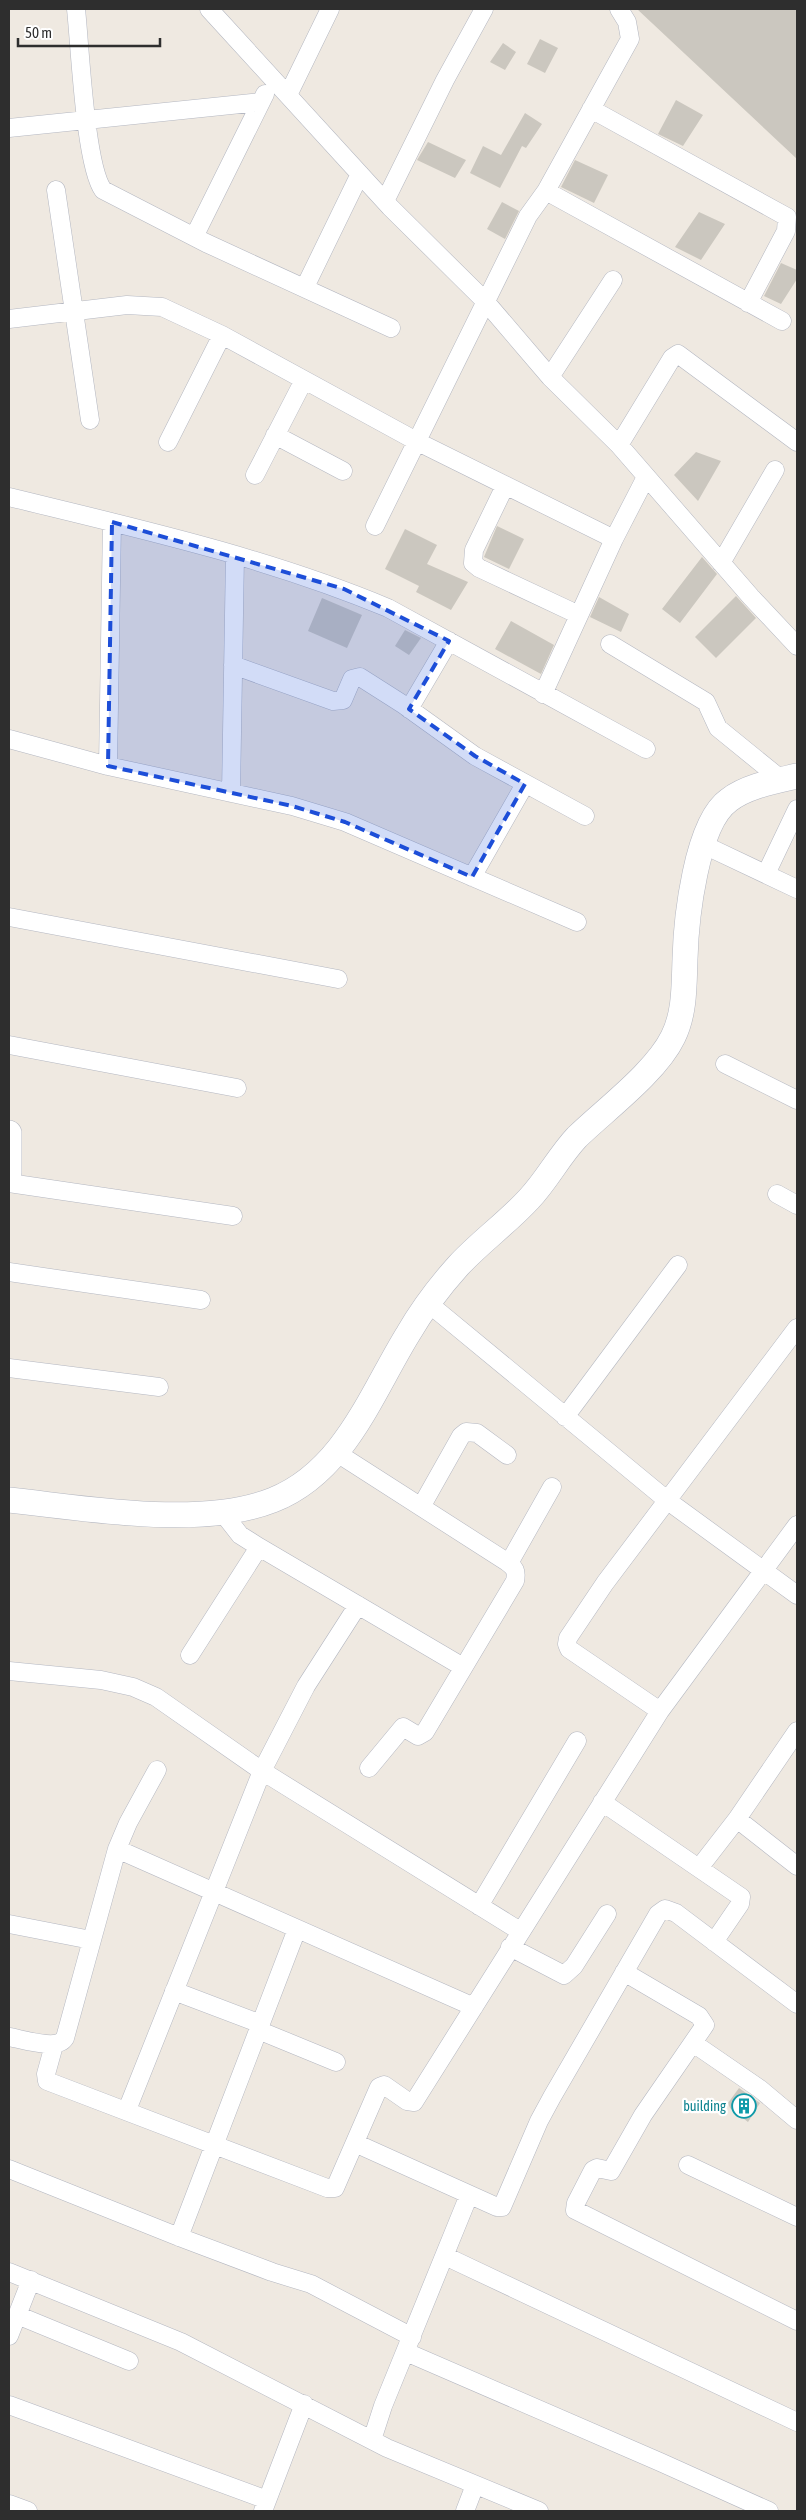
<svg xmlns="http://www.w3.org/2000/svg" width="806" height="2520" font-family="'Asap Condensed',sans-serif">
	<rect width="100%" height="100%" fill="#efe9e1"/>
	<path fill="#cbc7bf" d="M 637,9 L 797,9 L 797,159 Z
		M 540,39 L 558,48 L 545,73 L 527,64 Z
		M 503,43 L 516,52 L 505,70 L 490,62 Z
		M 676,100 L 703,115 L 683,146 L 658,134 Z
		M 525,113 L 542,124 L 526,148 L 522,146 L 500,188 L 470,173 L 483,146 L 501,155 Z
		M 428,142 L 466,160 L 455,178 L 417,160 Z
		M 575,160 L 608,175 L 594,203 L 561,187 Z
		M 502,202 L 519,211 L 505,239 L 487,229 Z
		M 699,212 L 725,224 L 701,260 L 675,247 Z
		M 781,263 L 797,270 L 797,279 L 781,304 L 764,296 Z
		M 696,452 L 721,461 L 698,501 L 674,475 Z
		M 497,526 L 524,539 L 509,569 L 484,557 Z
		M 405,529 L 437,545 L 427,564 L 468,582 L 451,610 L 416,592 L 419,586 L 385,569 Z
		M 702,557 L 717,574 L 680,623 L 662,609 Z
		M 736,596 L 756,618 L 716,658 L 695,637 Z
		M 599,597 L 629,614 L 621,632 L 590,617 Z
		M 322,598 L 362,615 L 347,648 L 308,631 Z
		M 511,621 L 554,645 L 541,674 L 495,649 Z
		M 405,630 L 421,638 L 409,655 L 395,646 Z
		M 739,2088 L 760,2103 L 748,2122 L 730,2108 L 728,2103 Z"/>
	<g fill="none" stroke-linecap="round" stroke-linejoin="round">
		<g stroke="#b4b7c1" stroke-width="19">
			<path id="street" d="M 76,9 C 80,45 85,165 103,190 L 206,243 L 391,328
				M 209,9 L 390,207 L 485,301 L 550,377 L 619,445 L 751,597 L 797,646
				M 288,95 L 330,9
				M 591,109 L 787,217 L 786,231 L 748,303
				M 9,128 L 261,102
				M 56,190 L 90,420
				M 546,191 L 782,321
				M 385,201 L 445,80 L 484,9
				M 194,237 L 265,94
				M 305,287 L 360,174
				M 9,319 L 127,305 L 162,307 L 222,335 L 418,442 L 614,539 L 646,477
				M 550,377 L 613,280
				M 275,435 L 343,471
				M 168,442 L 222,335
				M 619,445 L 672,358 L 678,354 L 797,442
				M 255,475 L 304,380
				M 505,486 L 474,550 L 473,563 L 479,568 L 579,615
				M 9,497 C 136,528 266,557 388,608 L 646,749
				M 375,526 L 528,216 L 546,191 L 630,39 L 627,22 L 619,9
				M 721,563 L 775,470
				M 610,644 L 706,702 L 718,728 L 782,780
				M 233,665 L 333,701 L 343,700 L 352,679 L 360,677 L 404,705 L 475,756 L 585,816
				M 543,694 L 614,539
				M 409,709 L 449,641
				M 9,739 L 108,766 L 292,806 L 345,822 L 577,922
				M 108,766 L 112,522
				M 231,793 L 235,555
				M 702,844 L 797,889
				M 766,874 L 797,809
				M 472,877 L 525,784
				M 9,917 L 338,979
				M 9,1045 L 237,1088
				M 725,1064 L 797,1100
				M 9,1183 L 233,1216
				M 777,1194 L 797,1205
				M 9,1272 L 201,1300
				M 428,1303 L 668,1501 L 797,1595
				M 9,1368 L 159,1387
				M 565,1417 L 678,1265
				M 337,1453 L 507,1562 C 515,1568 517,1571 515,1581 L 425,1732 L 418,1736 L 403,1727 L 369,1768
				M 421,1507 L 461,1436 L 466,1432 L 477,1433 L 507,1455
				M 222,1512 L 240,1535 L 259,1547 L 463,1667
				M 509,1563 L 552,1487
				M 190,1655 L 259,1547
				M 9,1671 L 101,1680 L 133,1687 L 156,1697 L 262,1771 L 520,1931
				M 660,1711 L 569,1649 L 567,1644 L 568,1638 L 605,1583 L 797,1328
				M 602,1802 L 741,1897 L 740,1904 L 714,1942
				M 737,1819 L 797,1866
				M 117,1849 L 474,2007
				M 699,1868 L 737,1819 L 797,1731
				M 479,1906 L 577,1741
				M 9,1924 L 91,1940
				M 510,1947 L 564,1975 L 574,1966 L 607,1914
				M 624,1972 L 699,2016 L 705,2025 L 643,2115 L 611,2171 L 597,2168 L 593,2170 L 576,2203 L 575,2210 L 797,2321
				M 174,1991 L 261,2024
				M 258,2030 L 336,2062
				M 9,2037 C 22,2039 57,2051 65,2038 L 117,1849 L 128,1823 L 157,1770
				M 693,2043 L 760,2089 L 797,2120
				M 54,2045 L 46,2074 L 47,2081 L 327,2188 L 335,2188 L 379,2087 L 384,2085 L 407,2101 L 414,2102 L 660,1711 L 797,1525
				M 127,2110 L 262,1771 L 306,1686 L 358,1605
				M 355,2143 L 497,2207 L 502,2207 L 539,2121 L 552,2097 L 658,1914 L 665,1909 L 676,1913 L 797,2004
				M 688,2165 L 797,2217
				M 9,2169 L 179,2237 L 272,2272 L 311,2284 L 412,2337
				M 179,2237 L 297,1929
				M 445,2256 L 797,2422
				M 9,2272 L 181,2342 L 387,2448 L 539,2511
				M 17,2315 L 129,2361
				M 9,2336 L 31,2280
				M 406,2352 L 660,2462 L 769,2511
				M 9,2405 L 267,2500
				M 372,2440 L 383,2406 L 469,2195
				M 9,2504 L 28,2511
				M 263,2511 L 304,2404
				M 465,2511 L 475,2485"/>
		</g>
		<g stroke="#b4b7c1" stroke-width="26">
			<path id="secondary" d="M 9,1133 L 9,1173
				M 9,1500 C 86,1508 200,1529 273,1500 C 344,1472 371,1394 408,1334 C 422,1310 440,1286 458,1266 C 480,1242 507,1223 529,1199 C 547,1180 559,1156 577,1137 C 606,1109 656,1072 673,1037 C 685,1013 684,985 685,959 C 686,920 696,823 729,800 C 747,786 776,781 797,776"/>
		</g>
		<use href="#street" stroke="#fff" stroke-width="18"/>
		<use href="#secondary" stroke="#fff" stroke-width="25"/>
	</g>
	<path fill="#1d4ed8" fill-opacity="0.2" stroke="#1d4ed8" stroke-width="4" stroke-dasharray="10 6" stroke-linejoin="round" d="M 112,522 L 344,589 L 449,641 L 409,709 L 475,756 L 525,784 L 472,877 L 345,822 L 292,806 L 108,766 Z"/>
	<defs>
		<g id="building-ring" transform="scale(1.25)"><circle r="9.5" fill="#fff" stroke="#0f9aa8" stroke-width="1.5"/><path d="M-4-6H4V6H1V3H-1V6H-4ZM-2.5-4.3h1.7v1.8h-1.7ZM.8-4.3h1.7v1.8H.8ZM-2.5-1h1.7V.8h-1.7ZM.8-1h1.7V.8H.8Z" fill="#0f9aa8"/></g>
	</defs>
	<g fill-rule="evenodd">
		<use href="#building-ring" x="744" y="2106"/>
	</g>
	<g text-anchor="middle" dominant-baseline="central" stroke-width="4.5" stroke-linejoin="round" paint-order="stroke">
		<g font-size="14" fill="#0d838f" stroke="#fff" text-anchor="end">
			<text x="726" y="2106">building</text>
		</g>
	</g>
	<rect width="806" height="2520" fill="none" stroke="#2e2e2e" stroke-width="20"/>
	<path d="M18 38v8h142v-8" fill="none" stroke="#2e2e2e" stroke-width="2.5"/>
	<text x="25" y="38" font-size="15" fill="#2e2e2e" stroke="#ffffff" stroke-width="4" paint-order="stroke">50 m</text>
</svg>
